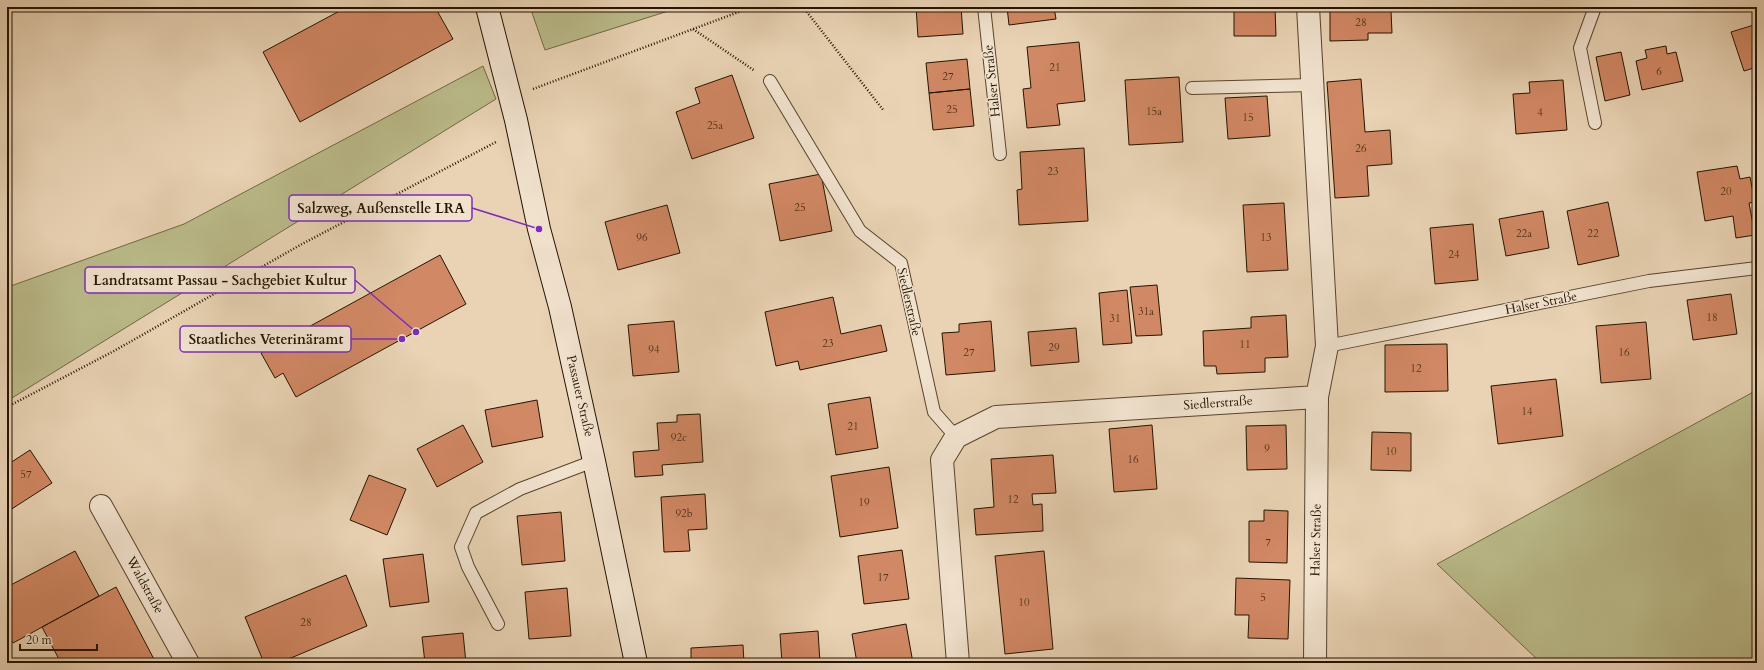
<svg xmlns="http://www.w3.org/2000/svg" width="1764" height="670" font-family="Cardo,serif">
	<rect width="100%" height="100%" fill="#e9d3b4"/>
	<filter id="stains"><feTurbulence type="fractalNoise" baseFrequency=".005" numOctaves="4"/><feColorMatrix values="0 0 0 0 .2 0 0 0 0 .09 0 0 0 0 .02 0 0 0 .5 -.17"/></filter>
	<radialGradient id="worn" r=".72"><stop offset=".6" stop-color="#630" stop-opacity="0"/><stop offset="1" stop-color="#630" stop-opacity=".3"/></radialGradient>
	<path fill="#bbbb8a" stroke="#706845" d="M 530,7 L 681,7 L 545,50 Z
		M 483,66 L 496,99 L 7,401 L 7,283 L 8,287 L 184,224 Z
		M 1757,390 L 1757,663 L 1541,663 L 1437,564 Z"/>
	<path fill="#d18864" stroke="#251400" d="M 347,7 L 435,7 L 453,39 L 300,122 L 263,52 Z
		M 916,7 L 961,7 L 963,34 L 918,37 Z
		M 1007,7 L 1054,7 L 1056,19 L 1009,25 Z
		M 1234,7 L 1275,7 L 1276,36 L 1234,36 Z
		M 1330,7 L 1366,7 L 1366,11 L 1391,11 L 1392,33 L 1368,33 L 1368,40 L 1330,41 Z
		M 1757,24 L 1757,67 L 1744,71 L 1731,32 Z
		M 1079,42 L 1085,101 L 1057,104 L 1060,125 L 1027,128 L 1023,89 L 1031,88 L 1027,47 Z
		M 1666,46 L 1667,54 L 1676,52 L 1683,81 L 1642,90 L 1636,61 L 1647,58 L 1645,50 Z
		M 1621,52 L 1630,95 L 1605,101 L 1596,57 Z
		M 967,59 L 970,89 L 929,93 L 926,63 Z
		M 732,75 L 754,138 L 692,159 L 676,112 L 700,103 L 695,88 Z
		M 1179,77 L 1183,142 L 1129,145 L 1125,80 Z
		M 1361,79 L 1365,132 L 1390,130 L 1392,164 L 1367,166 L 1369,196 L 1335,198 L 1327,82 Z
		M 1563,80 L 1567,130 L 1516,134 L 1513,94 L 1530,93 L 1529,82 Z
		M 970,89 L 974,126 L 933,130 L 929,93 Z
		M 1267,96 L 1270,136 L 1228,139 L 1225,98 Z
		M 1084,148 L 1088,221 L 1019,225 L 1017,190 L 1022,189 L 1020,152 Z
		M 1737,166 L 1740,179 L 1750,177 L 1755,202 L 1749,203 L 1755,235 L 1736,238 L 1733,216 L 1705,221 L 1697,172 Z
		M 821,174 L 832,231 L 780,241 L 769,184 Z
		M 1608,202 L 1619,256 L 1578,265 L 1567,211 Z
		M 1284,203 L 1288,270 L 1247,272 L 1243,205 Z
		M 667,205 L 680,253 L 618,270 L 605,222 Z
		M 1543,211 L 1549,248 L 1506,256 L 1499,219 Z
		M 1473,224 L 1478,280 L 1435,284 L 1430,228 Z
		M 440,255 L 466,304 L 296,397 L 283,373 L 275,378 L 261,353 Z
		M 1157,285 L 1162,335 L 1136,336 L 1130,287 Z
		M 1127,290 L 1132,343 L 1103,345 L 1099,293 Z
		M 1731,294 L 1737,334 L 1693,340 L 1687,300 Z
		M 833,297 L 841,334 L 881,325 L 887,351 L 800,370 L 798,361 L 776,366 L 765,312 Z
		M 1286,315 L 1288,357 L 1265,358 L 1265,372 L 1217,374 L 1216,366 L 1204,366 L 1203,331 L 1251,328 L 1251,317 Z
		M 674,321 L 679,372 L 633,376 L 628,325 Z
		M 991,321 L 995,371 L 946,375 L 942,333 L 959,332 L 959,324 Z
		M 1646,322 L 1651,379 L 1601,383 L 1596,326 Z
		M 1076,328 L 1079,362 L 1031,366 L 1028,332 Z
		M 1447,344 L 1448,391 L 1385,392 L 1385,345 Z
		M 1556,379 L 1563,436 L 1498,444 L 1491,386 Z
		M 870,397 L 878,448 L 836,455 L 828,404 Z
		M 537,400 L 543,437 L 492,447 L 485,410 Z
		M 700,414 L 703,462 L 662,465 L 663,475 L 635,477 L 633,452 L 659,450 L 657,423 L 677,422 L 677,415 Z
		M 463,425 L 483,462 L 437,487 L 417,449 Z
		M 1152,425 L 1157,489 L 1114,492 L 1109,429 Z
		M 1286,425 L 1287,469 L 1247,470 L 1246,426 Z
		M 1372,432 L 1411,433 L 1411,471 L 1371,470 Z
		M 30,450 L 52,483 L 7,512 L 7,465 Z
		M 1053,455 L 1056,493 L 1032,494 L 1033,505 L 1042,504 L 1043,531 L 976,535 L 974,509 L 994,507 L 991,459 Z
		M 889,467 L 898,528 L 840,537 L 831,476 Z
		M 369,475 L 406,489 L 387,535 L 350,520 Z
		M 705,494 L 707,529 L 688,530 L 690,551 L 664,552 L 661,497 Z
		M 1264,510 L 1288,511 L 1287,563 L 1249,562 L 1249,521 L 1264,521 Z
		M 561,512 L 565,561 L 522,565 L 517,516 Z
		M 902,550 L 909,599 L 864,604 L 858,556 Z
		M 75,551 L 99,596 L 13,643 L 7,632 L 7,587 Z
		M 1044,551 L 1053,649 L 1005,654 L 995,556 Z
		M 423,554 L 429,602 L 390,607 L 383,559 Z
		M 346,575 L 367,626 L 279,663 L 264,663 L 245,617 Z
		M 1236,578 L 1290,580 L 1288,639 L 1248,638 L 1249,615 L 1235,615 Z
		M 116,587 L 156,663 L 61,663 L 42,627 Z
		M 567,588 L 571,636 L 529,639 L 525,592 Z
		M 906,624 L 913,663 L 857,663 L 852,634 Z
		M 818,631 L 820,663 L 782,663 L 780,634 Z
		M 463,633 L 466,663 L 425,663 L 422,637 Z
		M 743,645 L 744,663 L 691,663 L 691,648 Z"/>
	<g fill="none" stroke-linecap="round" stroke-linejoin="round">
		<g stroke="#56442d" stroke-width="14">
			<path id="lane" d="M 984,7 L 1000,154
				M 1595,7 L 1580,48 L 1595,123
				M 770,81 L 860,231 L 901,263 L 934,412 L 956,437
				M 1192,88 L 1312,85
				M 1327,346 L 1649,281 L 1757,268
				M 498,624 L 468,567 L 461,547 L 476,513 L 520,489 L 594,461"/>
		</g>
		<g stroke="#56442d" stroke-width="24">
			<path id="street" d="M 1308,7 L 1327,346 L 1317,397 L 1315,663
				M 101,506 L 188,663
				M 958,663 L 942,460 L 956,437 L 996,417 L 1317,397"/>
		</g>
		<g stroke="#251400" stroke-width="24">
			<path id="secondary" d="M 487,7 L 516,120 L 539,229 L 560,307 L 594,461 L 636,663"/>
		</g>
		<path stroke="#251400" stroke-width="2.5" stroke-dasharray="1 2" stroke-linecap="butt" d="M 803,7 L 884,111
			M 693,29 L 755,71
			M 533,89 L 752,7
			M 7,407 L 114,351 L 302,244 L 496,142"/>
		<use href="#lane" stroke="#f1e2ce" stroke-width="12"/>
		<use href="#street" stroke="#f1e2ce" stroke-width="22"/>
		<use href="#secondary" stroke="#f1e2ce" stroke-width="22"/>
	</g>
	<g text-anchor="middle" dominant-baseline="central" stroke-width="3" stroke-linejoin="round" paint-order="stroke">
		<g font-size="11" fill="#503119">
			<text x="1361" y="22">28</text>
			<text x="1055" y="67">21</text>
			<text x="1659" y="71">6</text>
			<text x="948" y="76">27</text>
			<text x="952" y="109">25</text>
			<text x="1154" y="111">15a</text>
			<text x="1540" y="112">4</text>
			<text x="1248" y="117">15</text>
			<text x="715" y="125">25a</text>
			<text x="1361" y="148">26</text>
			<text x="1053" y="171">23</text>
			<text x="1726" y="191">20</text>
			<text x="800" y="207">25</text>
			<text x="1524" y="233">22a</text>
			<text x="1593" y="233">22</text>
			<text x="642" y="237">96</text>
			<text x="1266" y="237">13</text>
			<text x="1454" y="254">24</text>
			<text x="1146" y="311">31a</text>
			<text x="1712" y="317">18</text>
			<text x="1115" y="318">31</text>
			<text x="828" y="343">23</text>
			<text x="1245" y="344">11</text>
			<text x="1054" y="347">29</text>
			<text x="654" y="349">94</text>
			<text x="969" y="352">27</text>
			<text x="1624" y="352">16</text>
			<text x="1416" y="368">12</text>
			<text x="1527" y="411">14</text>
			<text x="853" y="426">21</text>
			<text x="679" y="437">92c</text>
			<text x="1267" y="448">9</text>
			<text x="1391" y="451">10</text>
			<text x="1133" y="459">16</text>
			<text x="26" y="474">57</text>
			<text x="1013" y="499">12</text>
			<text x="864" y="502">19</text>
			<text x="684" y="513">92b</text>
			<text x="1268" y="542">7</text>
			<text x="883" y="577">17</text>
			<text x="1263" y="597">5</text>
			<text x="1024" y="602">10</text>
			<text x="306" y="622">28</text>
		</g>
		<g font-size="13" fill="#251400" stroke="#f1e2ce">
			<text transform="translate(992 81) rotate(-96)">Halser Straße</text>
			<text transform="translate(909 302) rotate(77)">Siedlerstraße</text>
			<text transform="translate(1541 303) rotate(-11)">Halser Straße</text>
			<text transform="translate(580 396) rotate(77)">Passauer Straße</text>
			<text transform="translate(1218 403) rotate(-4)">Siedlerstraße</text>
			<text transform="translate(1316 540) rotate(-89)">Halser Straße</text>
			<text transform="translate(145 585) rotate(61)">Waldstraße</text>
		</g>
	</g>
	<path fill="none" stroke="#7b2cbf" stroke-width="1.5" d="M539 229L472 208M416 332L355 280M402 339L351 339"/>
	<g fill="#7b2cbf" stroke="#f1e2ce" stroke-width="1.5">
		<circle cx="539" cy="229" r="4"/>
		<circle cx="416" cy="332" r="4"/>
		<circle cx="402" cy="339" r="4"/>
	</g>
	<g fill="#f1e2ce" stroke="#7b2cbf" stroke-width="1.5">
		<rect x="289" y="195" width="183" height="26" rx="4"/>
		<rect x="85" y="267" width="270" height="26" rx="4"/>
		<rect x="180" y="326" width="171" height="26" rx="4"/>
	</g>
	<g font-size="14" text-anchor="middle" font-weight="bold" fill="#251400">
		<text x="381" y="213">Salzweg, Außenstelle LRA</text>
		<text x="220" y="285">Landratsamt Passau - Sachgebiet Kultur</text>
		<text x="266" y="344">Staatliches Veterinäramt</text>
	</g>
	<rect width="1764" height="670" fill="none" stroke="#e9d3b4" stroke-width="24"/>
	<rect x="8" y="8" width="1748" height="654" fill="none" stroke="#251400" stroke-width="2"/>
	<rect x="12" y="12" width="1740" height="646" fill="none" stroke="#251400"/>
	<path d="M20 644v6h77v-6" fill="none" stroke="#251400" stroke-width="2"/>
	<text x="26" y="644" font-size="12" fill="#251400" stroke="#f1e2ce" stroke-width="3" paint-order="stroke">20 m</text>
	<rect width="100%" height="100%" filter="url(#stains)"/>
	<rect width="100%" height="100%" fill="url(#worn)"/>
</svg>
